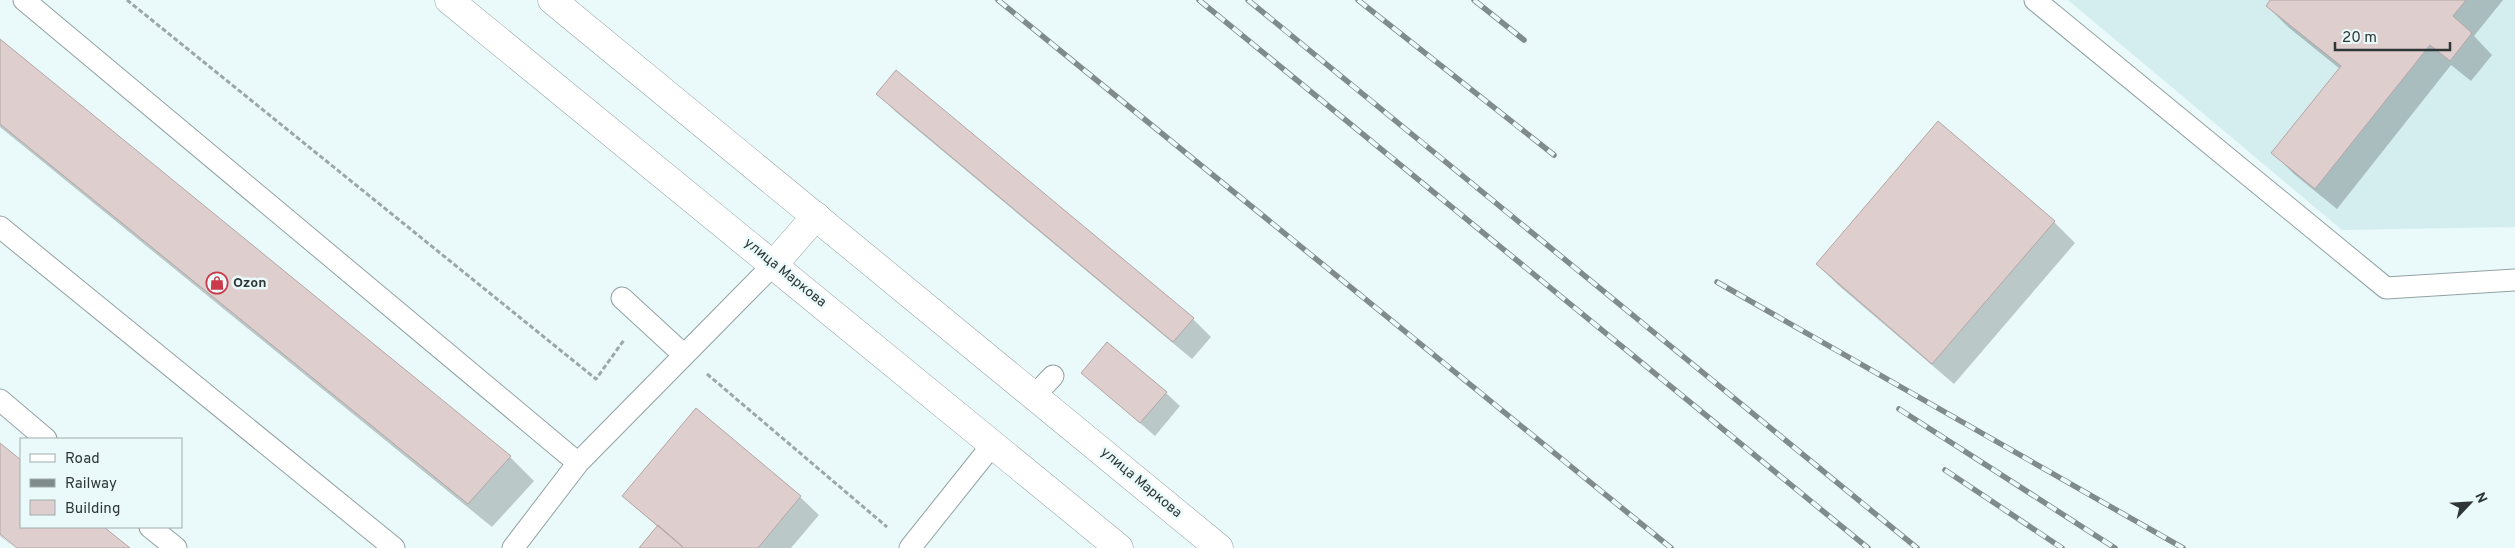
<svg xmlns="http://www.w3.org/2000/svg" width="2515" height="548" font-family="Overpass,sans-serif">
	<rect width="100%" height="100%" fill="#eafafb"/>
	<path fill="#d4edef" d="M 2068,0 L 2515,0 L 2515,227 L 2342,230 Z"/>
	<path fill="#0003" d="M 2272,0 L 2503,0 L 2474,36 L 2492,55 L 2471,81 L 2451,65 L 2337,209 L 2294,174 L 2273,153 L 2340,69 L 2288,27 L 2267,6 Z
		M 0,40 L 510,457 L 534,481 L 492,527 L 0,127 Z
		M 878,94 L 1193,319 L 1211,337 L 1192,359 L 896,112 Z
		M 2054,222 L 2075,243 L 1954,384 L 1838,285 L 1817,264 Z
		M 1082,373 L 1166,393 L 1180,406 L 1155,436 Z
		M 696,409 L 800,497 L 819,515 L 791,548 L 640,548 L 658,527 L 623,496 Z
		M 0,444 L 21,461 L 21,527 L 102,527 L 128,548 L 19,548 L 0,532 Z
		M 0,535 L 15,548 L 0,536 Z"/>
	<path fill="#decece" stroke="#b4a6a5" d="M 2270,0 L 2466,0 L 2453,16 L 2472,33 L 2450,61 L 2430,45 L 2315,189 L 2271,153 L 2341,66 L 2266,6 Z
		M 0,39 L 511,456 L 468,504 L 0,124 Z
		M 896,70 L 1194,318 L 1173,342 L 876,94 Z
		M 1938,121 L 2055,221 L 1932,364 L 1816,264 Z
		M 1107,342 L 1167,392 L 1140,423 L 1081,373 Z
		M 696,408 L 801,496 L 758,548 L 684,548 L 622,496 Z
		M 0,443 L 21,460 L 21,527 L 104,527 L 130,548 L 17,548 L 0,534 Z
		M 658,525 L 684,548 L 639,548 Z"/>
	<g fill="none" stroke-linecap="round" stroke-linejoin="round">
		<g stroke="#93a2a3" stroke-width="23">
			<path id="lane" d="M 24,0 L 578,463
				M 2035,0 L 2386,288 L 2515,280
				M 0,227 L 394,548
				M 622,298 L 684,355
				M 1035,395 L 1053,376
				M 0,400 L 46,439
				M 150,527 L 176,548
				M 513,548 L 578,463 L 774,264
				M 910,548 L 993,444"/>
		</g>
		<g stroke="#93a2a3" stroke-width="29">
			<path id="street" d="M 774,264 L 816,216"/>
		</g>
		<g stroke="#93a2a3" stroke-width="29">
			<path id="secondary" d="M 449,0 L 1119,548
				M 552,0 L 1219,548"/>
		</g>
		<path stroke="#9ba7a8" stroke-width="3" stroke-dasharray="5 2.5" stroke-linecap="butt" d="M 127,0 L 596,379 L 624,340
			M 707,374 L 887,527"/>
		<use href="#lane" stroke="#fff" stroke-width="21"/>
		<use href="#street" stroke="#fff" stroke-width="28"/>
		<use href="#secondary" stroke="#fff" stroke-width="28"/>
		<g stroke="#808b8b" stroke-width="5.5">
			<path id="rail" d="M 998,0 L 1671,548
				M 1199,0 L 1868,548
				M 1248,0 L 1917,548
				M 1358,0 L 1554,155
				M 1474,0 L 1524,40
				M 1717,282 L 2183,548
				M 1899,409 L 2115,548
				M 1945,470 L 2062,548"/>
		</g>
		<use href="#rail" stroke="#eafafb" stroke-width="4" stroke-dasharray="11" stroke-linecap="butt"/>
	</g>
	<defs>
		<g id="shop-ring" transform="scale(1.125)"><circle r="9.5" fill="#eafafb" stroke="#ca3a4a" stroke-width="1.5"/><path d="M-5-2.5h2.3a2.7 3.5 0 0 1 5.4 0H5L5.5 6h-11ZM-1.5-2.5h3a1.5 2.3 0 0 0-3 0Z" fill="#ca3a4a"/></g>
	</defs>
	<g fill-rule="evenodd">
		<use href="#shop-ring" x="217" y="283"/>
	</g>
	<g text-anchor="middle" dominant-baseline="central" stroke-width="5" stroke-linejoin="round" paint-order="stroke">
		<g font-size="14" fill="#2f3636" stroke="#eafafb">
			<text transform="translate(785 273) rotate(39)">улица Маркова</text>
			<text transform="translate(1141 483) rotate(40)">улица Маркова</text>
		</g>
		<g font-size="14" font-weight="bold" fill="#2f3636" stroke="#eafafb" text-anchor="start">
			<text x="233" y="283">Ozon</text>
		</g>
	</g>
	<rect x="20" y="438" width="162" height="90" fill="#eafafb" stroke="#9facac"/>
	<rect x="30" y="454" width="25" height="8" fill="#ffffff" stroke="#9facac"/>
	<text x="65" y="463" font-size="15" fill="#2f3636">Road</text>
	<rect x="30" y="479" width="25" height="8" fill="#808b8b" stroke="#9facac"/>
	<text x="65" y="488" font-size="15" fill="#2f3636">Railway</text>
	<rect x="30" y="500" width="25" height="15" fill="#decece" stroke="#9facac"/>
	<text x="65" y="513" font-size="15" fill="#2f3636">Building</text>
	<g transform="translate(2470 503) rotate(65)" stroke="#eafafb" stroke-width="4" paint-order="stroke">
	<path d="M0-4L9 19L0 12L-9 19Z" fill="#2f3636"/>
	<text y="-8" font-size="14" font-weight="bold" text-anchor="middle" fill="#2f3636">N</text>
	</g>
	<path d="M2335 42v8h115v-8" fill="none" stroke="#2f3636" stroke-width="2.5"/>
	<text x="2342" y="42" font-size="15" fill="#2f3636" stroke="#eafafb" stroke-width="4" paint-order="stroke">20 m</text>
</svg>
